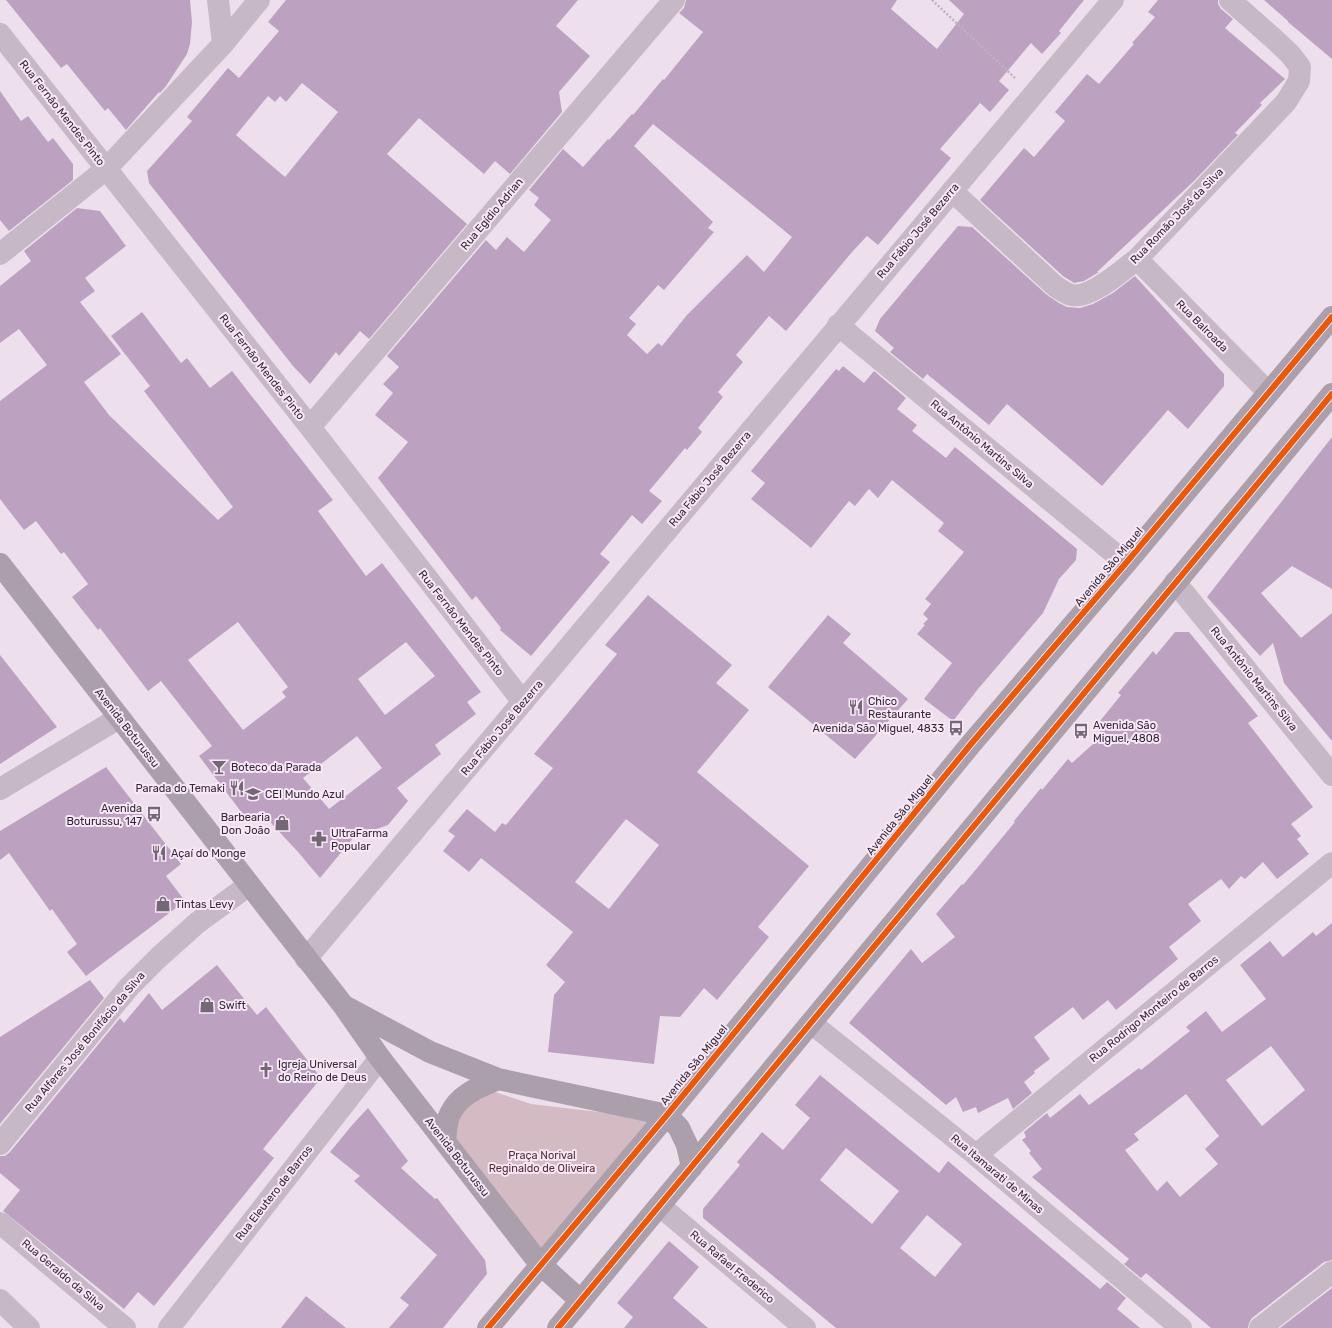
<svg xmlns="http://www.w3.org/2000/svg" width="1332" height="1328" font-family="Rubik,sans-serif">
	<rect width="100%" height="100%" fill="#ede0ec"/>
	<path fill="#d4bac2" d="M 489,1090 L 531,1104 L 650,1118 L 542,1249 L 450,1138 L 455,1109 Z"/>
	<path fill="#bca2c0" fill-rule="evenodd" d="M 6,0 L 190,0 L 192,22 L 190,44 L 187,54 L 166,86 L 160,93 L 159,92 L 126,130 L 108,108 L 105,111 L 67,64 L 61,68 Z
		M 286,0 L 578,0 L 556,26 L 590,56 L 559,92 L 562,112 L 510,174 L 495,161 L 484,174 L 419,118 L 387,154 L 467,224 L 369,339 L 360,331 L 339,356 L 336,352 L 310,384 L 293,366 L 149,183 L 147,171 L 192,121 L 187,117 L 228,68 L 239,78 L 279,31 L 268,22 ZM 302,83 L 338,112 L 285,177 L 236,135 L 268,96 L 275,102 L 280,96 L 286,102 Z
		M 686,0 L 897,0 L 891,9 L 937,49 L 964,14 L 949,0 L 1084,0 L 1059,31 L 1061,33 L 1042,54 L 1031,43 L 999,81 L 1009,90 L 990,112 L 980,103 L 940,149 L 951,158 L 878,245 L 867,236 L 852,252 L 786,331 L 769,316 L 736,355 L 743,362 L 718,392 L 723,397 L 698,428 L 702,432 L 687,450 L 685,448 L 649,491 L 662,501 L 642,524 L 632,515 L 600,554 L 610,562 L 531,656 L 500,630 L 501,628 L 476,596 L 472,600 L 378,478 L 408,442 L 375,415 L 393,393 L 383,384 L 399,367 L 387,356 L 486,240 L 496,250 L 507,237 L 524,252 L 551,220 L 534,205 L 539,198 L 529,190 L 563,149 L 583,167 L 608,139 L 609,140 L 632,114 L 633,115 L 663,79 L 664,80 L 703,32 L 679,13 L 684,8 ZM 653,124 L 792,237 L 764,272 L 747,255 L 687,315 L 662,346 L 658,343 L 647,354 L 627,335 L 636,324 L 629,318 L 658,285 L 664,290 L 714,232 L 708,228 L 713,222 L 634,146 Z
		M 1158,0 L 1218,0 L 1218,4 L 1221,9 L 1233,19 L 1225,28 L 1285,79 L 1260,103 L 1262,105 L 1235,133 L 1238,135 L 1194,181 L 1097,272 L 1099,272 L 1084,281 L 1074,283 L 1063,276 L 980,200 L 1024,148 L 1034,157 L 1065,121 L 1055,112 L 1087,74 L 1099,84 L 1134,44 L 1132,43 L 1155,17 L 1148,12 Z
		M 1264,0 L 1332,0 L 1332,59 L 1288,22 L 1288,21 Z
		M 0,91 L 21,121 L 28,116 L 48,142 L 53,138 L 73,164 L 73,180 L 9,231 L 0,220 Z
		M 77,208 L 100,211 L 126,246 L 85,278 L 95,291 L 80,302 L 121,354 L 84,382 L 109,415 L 218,520 L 233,507 L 144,391 L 150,386 L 111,336 L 142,312 L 181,363 L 187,358 L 210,388 L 232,371 L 333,500 L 318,511 L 366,576 L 382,563 L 481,692 L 467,702 L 476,714 L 435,745 L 441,754 L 397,788 L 408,801 L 388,825 L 354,837 L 320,878 L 298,852 L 260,811 L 248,821 L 199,756 L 212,746 L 161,681 L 148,691 L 100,628 L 98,630 L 72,597 L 88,584 L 64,552 L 61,554 L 36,521 L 24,530 L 0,499 L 0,401 L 47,365 L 19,329 L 0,343 L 0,286 L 31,261 L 24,251 ZM 238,622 L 288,687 L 282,692 L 286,697 L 243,730 L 188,660 ZM 406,642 L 435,676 L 385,715 L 358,679 ZM 357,736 L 382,768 L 329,809 L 303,778 Z
		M 958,226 L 972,227 L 1047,295 L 1059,303 L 1067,307 L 1080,308 L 1093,304 L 1113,293 L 1135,276 L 1224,374 L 1224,386 L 1188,429 L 1168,410 L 1102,486 L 1007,404 L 989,425 L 927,374 L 923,379 L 890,352 L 894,348 L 875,331 L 880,319 Z
		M 843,366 L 864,383 L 874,371 L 906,398 L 897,409 L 917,425 L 912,431 L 946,458 L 955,447 L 1077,549 L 1076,560 L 1059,579 L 1043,613 L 978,689 L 953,721 L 924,699 L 952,663 L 917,634 L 925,625 L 923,624 L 928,619 L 923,614 L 931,604 L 925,599 L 964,552 L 938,531 L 944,523 L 892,480 L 878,498 L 869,489 L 855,506 L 849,501 L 811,548 L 751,499 L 765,483 L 751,471 L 836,369 L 839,371 Z
		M 1332,437 L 1332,589 L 1292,566 L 1261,593 L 1301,638 L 1332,613 L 1332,741 L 1284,683 L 1273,643 L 1260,656 L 1207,597 Z
		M 648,595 L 732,665 L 716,683 L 749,710 L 697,772 L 809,866 L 758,927 L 769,937 L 717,1000 L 704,988 L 680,1017 L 660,1016 L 654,1064 L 548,1052 L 554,995 L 565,982 L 546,965 L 573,932 L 481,858 L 469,872 L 443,851 L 455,836 L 448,831 L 467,809 L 495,832 L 502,823 L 506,825 L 553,768 L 534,754 L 617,654 L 605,645 ZM 626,819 L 659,845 L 609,909 L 575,882 Z
		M 828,615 L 851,634 L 843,643 L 908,699 L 855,759 L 768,687 Z
		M 1175,632 L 1189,632 L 1258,716 L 1248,723 L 1313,807 L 1291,824 L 1301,836 L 1297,839 L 1309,854 L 1277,879 L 1263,862 L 1245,879 L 1241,876 L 1229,889 L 1221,879 L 1188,904 L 1201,921 L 1169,947 L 1178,959 L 1116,1010 L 1108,1000 L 1083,1020 L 1073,1007 L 1034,1037 L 1050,1059 L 1034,1071 L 1035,1073 L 1024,1082 L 1032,1093 L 1013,1109 L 1008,1098 L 978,1113 L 976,1107 L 963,1112 L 956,1097 L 946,1105 L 849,1023 L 911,949 L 922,963 L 955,937 L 936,914 L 962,884 L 963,885 L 1015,822 L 1014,821 L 1041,788 L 1042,790 L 1068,759 L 1072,763 L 1103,735 L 1096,726 L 1121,695 L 1118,693 L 1153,651 L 1156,655 Z
		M 0,655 L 57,727 L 0,764 Z
		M 106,767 L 181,864 L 166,876 L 185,901 L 86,976 L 67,952 L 77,944 L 52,909 L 50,911 L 9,853 L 0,860 L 0,831 Z
		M 1332,923 L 1332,1260 L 1324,1262 L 1252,1318 L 1249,1323 L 1248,1328 L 1211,1328 L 1146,1273 L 1141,1278 L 1124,1264 L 1129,1259 L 1032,1177 L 1042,1169 L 1029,1153 L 1031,1151 L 1022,1140 L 1026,1137 L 1024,1132 L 1047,1113 L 1050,1118 L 1080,1094 L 1089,1105 L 1139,1068 L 1141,1070 L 1190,1031 L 1186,1027 L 1206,1011 L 1222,1032 L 1266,999 L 1240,965 L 1270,941 L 1283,957 L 1313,932 L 1316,936 ZM 1271,1046 L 1305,1090 L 1262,1126 L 1226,1080 ZM 1186,1094 L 1219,1136 L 1205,1149 L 1218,1164 L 1180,1197 L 1167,1181 L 1157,1191 L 1125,1150 L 1139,1140 L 1134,1134 Z
		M 217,965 L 257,1015 L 266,1007 L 321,1078 L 263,1149 L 274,1158 L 154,1306 L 138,1292 L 124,1309 L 3,1211 L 20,1190 L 0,1173 L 0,1156 L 5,1156 L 10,1152 L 120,1018 L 124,1023 L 149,993 L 162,1010 Z
		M 90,980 L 104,998 L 0,1124 L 0,1037 Z
		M 820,1075 L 939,1173 L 948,1161 L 1100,1289 L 1107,1282 L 1126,1298 L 1117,1309 L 1140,1328 L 836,1328 L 703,1218 L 703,1209 L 740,1165 L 737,1162 L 762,1132 L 783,1150 L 810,1118 L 795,1105 ZM 846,1148 L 899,1191 L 872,1224 L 820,1180 ZM 927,1215 L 962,1244 L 935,1277 L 900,1248 Z
		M 368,1108 L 408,1161 L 401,1168 L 435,1199 L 437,1198 L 485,1260 L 487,1274 L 443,1328 L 389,1328 L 409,1305 L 400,1298 L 437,1255 L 354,1181 L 360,1176 L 330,1152 L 353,1124 Z
		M 669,1241 L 699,1267 L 673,1298 L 708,1328 L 624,1328 L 633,1317 L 617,1303 Z
		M 1332,1288 L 1332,1328 L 1280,1328 Z
		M 306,1296 L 346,1328 L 281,1328 Z"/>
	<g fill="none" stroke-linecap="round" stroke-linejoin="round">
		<path stroke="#bfb2be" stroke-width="2.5" stroke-dasharray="2 2" stroke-linecap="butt" d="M 932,0 L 1015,78"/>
		<path stroke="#c6b9c5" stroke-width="22" d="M 218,0 L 223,44
			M 0,34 L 310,427 L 523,702
			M 952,191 L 1055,286 C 1060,289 1066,294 1072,295 C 1091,299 1122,270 1137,259 L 1286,102 L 1299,81 L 1300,67 L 1290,54 L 1273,38 L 1230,0
			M 0,254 L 106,169 L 223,44 L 259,0
			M 1137,259 L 1268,392
			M 838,325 L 1126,563
			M 310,427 L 674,0
			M 1175,582 L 1332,775
			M 0,789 L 119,718
			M 306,959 C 576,640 843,318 1113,0
			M 811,1023 L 976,1155 L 1181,1328
			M 0,1144 L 129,987 L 158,958 L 197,923 L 249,885
			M 976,1155 L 1332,863
			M 660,1206 L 805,1328
			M 0,1223 L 125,1328
			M 0,1300 L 29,1328
			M 169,1328 L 380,1058
			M 1260,1328 L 1332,1272"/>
		<path stroke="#aa9faa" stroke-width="22" d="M 0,564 L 343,1005 L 380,1058 L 540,1264 L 581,1301
			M 346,1007 L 430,1052 L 498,1079 L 667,1115
			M 667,1115 L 679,1128 L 687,1145 L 692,1167
			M 445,1142 C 446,1133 446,1122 450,1114 C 459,1094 480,1087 498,1079
			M 488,1328 L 667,1115 L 971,744 L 1126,563 L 1332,317
			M 558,1328 L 1332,394"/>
		<g stroke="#f9e8f8" stroke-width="8">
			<path id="cycleway" d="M 488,1328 L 667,1115 L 971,744 L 1126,563 L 1332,317
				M 558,1328 L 1332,394"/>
		</g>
		<use href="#cycleway" stroke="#e8590c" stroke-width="6"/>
	</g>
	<defs>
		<g id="restaurant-bare" transform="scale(1.2)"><path d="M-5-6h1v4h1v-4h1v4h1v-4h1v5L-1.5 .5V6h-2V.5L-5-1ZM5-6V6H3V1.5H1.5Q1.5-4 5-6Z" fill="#756876" stroke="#f9e8f8" stroke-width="2.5" paint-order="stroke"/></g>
		<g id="bus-bare" transform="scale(1.2)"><path d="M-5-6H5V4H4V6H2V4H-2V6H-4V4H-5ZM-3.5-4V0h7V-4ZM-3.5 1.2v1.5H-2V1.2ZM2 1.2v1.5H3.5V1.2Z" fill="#756876" stroke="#f9e8f8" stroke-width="2.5" paint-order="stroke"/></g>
		<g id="bar-bare" transform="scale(1.2)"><path d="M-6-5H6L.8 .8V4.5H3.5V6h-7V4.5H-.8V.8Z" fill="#756876" stroke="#f9e8f8" stroke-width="2.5" paint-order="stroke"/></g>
		<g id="school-bare" transform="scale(1.2)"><path d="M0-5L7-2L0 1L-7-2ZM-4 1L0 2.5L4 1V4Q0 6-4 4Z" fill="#756876" stroke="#f9e8f8" stroke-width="2.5" paint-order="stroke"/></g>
		<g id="shop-bare" transform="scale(1.2)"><path d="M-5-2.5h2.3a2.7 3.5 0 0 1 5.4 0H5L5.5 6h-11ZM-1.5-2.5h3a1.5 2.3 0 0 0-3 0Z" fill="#756876" stroke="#f9e8f8" stroke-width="2.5" paint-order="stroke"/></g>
		<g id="pharmacy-bare" transform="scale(1.2)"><path d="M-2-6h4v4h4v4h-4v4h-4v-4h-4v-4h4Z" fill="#756876" stroke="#f9e8f8" stroke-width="2.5" paint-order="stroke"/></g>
		<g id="church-bare" transform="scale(1.2)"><path d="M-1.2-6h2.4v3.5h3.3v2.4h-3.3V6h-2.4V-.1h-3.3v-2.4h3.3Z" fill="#756876" stroke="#f9e8f8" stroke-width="2.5" paint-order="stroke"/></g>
	</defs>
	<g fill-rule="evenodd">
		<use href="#restaurant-bare" x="856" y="707"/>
		<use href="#bus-bare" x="956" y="728"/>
		<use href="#bus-bare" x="1081" y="731"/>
		<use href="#bar-bare" x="219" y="767"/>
		<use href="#restaurant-bare" x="237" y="788"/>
		<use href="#school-bare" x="253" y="794"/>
		<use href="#bus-bare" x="154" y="814"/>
		<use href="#shop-bare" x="282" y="823"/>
		<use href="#pharmacy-bare" x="319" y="839"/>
		<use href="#restaurant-bare" x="159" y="853"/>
		<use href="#shop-bare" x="163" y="904"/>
		<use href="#shop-bare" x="207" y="1005"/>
		<use href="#church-bare" x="266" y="1070"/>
	</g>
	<g text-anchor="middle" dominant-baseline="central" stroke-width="4" stroke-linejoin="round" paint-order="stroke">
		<g font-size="11" fill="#342836" stroke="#f9e8f8">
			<text transform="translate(62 113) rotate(52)">Rua Fernão Mendes Pinto</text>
			<text transform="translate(492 214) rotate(-50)">Rua Egídio Adrian</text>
			<text transform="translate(1177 216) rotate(-46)">Rua Romão José da Silva</text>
			<text transform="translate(918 231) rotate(-50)">Rua Fábio José Bezerra</text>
			<text transform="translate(1202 326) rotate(45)">Rua Balroada</text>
			<text transform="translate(262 367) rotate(52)">Rua Fernão Mendes Pinto</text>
			<text transform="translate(982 444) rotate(40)">Rua Antônio Martins Silva</text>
			<text transform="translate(710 479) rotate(-50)">Rua Fábio José Bezerra</text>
			<text transform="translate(1109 567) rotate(-50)">Avenida São Miguel</text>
			<text transform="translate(461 623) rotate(52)">Rua Fernão Mendes Pinto</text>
			<text transform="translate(1254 679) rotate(51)">Rua Antônio Martins Silva</text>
			<text transform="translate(127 728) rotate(52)">Avenida Boturussu</text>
			<text transform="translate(502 728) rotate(-50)">Rua Fábio José Bezerra</text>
			<text transform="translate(900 815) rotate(-51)">Avenida São Miguel</text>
			<text transform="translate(1154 1009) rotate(-39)">Rua Rodrigo Monteiro de Barros</text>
			<text transform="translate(85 1042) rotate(-50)">Rua Alferes José Bonifácio da Silva</text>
			<text transform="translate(694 1065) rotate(-51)">Avenida São Miguel</text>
			<text transform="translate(457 1157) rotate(52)">Avenida Boturussu</text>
			<text transform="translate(997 1174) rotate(40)">Rua Itamarati de Minas</text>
			<text transform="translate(274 1193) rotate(-52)">Rua Eleutero de Barros</text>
			<text transform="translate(732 1267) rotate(40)">Rua Rafael Frederico</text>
			<text transform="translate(63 1275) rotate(40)">Rua Geraldo da Silva</text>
		</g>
		<g font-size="11" fill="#342836" stroke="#f9e8f8" text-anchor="start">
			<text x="868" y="701">Chico<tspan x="868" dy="13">Restaurante</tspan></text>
			<text x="1093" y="725">Avenida São<tspan x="1093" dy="13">Miguel, 4808</tspan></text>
			<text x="944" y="728" text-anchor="end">Avenida São Miguel, 4833</text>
			<text x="231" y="767">Boteco da Parada</text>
			<text x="225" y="788" text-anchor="end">Parada do Temaki</text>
			<text x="265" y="794">CEI Mundo Azul</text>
			<text x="142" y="808" text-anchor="end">Avenida<tspan x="142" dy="13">Boturussu, 147</tspan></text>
			<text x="270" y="817" text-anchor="end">Barbearia<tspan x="270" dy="13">Don João</tspan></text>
			<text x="331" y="833">UltraFarma<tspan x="331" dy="13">Popular</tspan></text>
			<text x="171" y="853">Açaí do Monge</text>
			<text x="175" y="904">Tintas Levy</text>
			<text x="219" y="1005">Swift</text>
			<text x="278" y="1064">Igreja Universal<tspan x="278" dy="13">do Reino de Deus</tspan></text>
		</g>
		<g font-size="11" fill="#542c2f" stroke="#f9e8f8">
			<text x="542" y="1155">Praça Norival<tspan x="542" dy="13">Reginaldo de Oliveira</tspan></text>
		</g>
	</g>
</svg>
